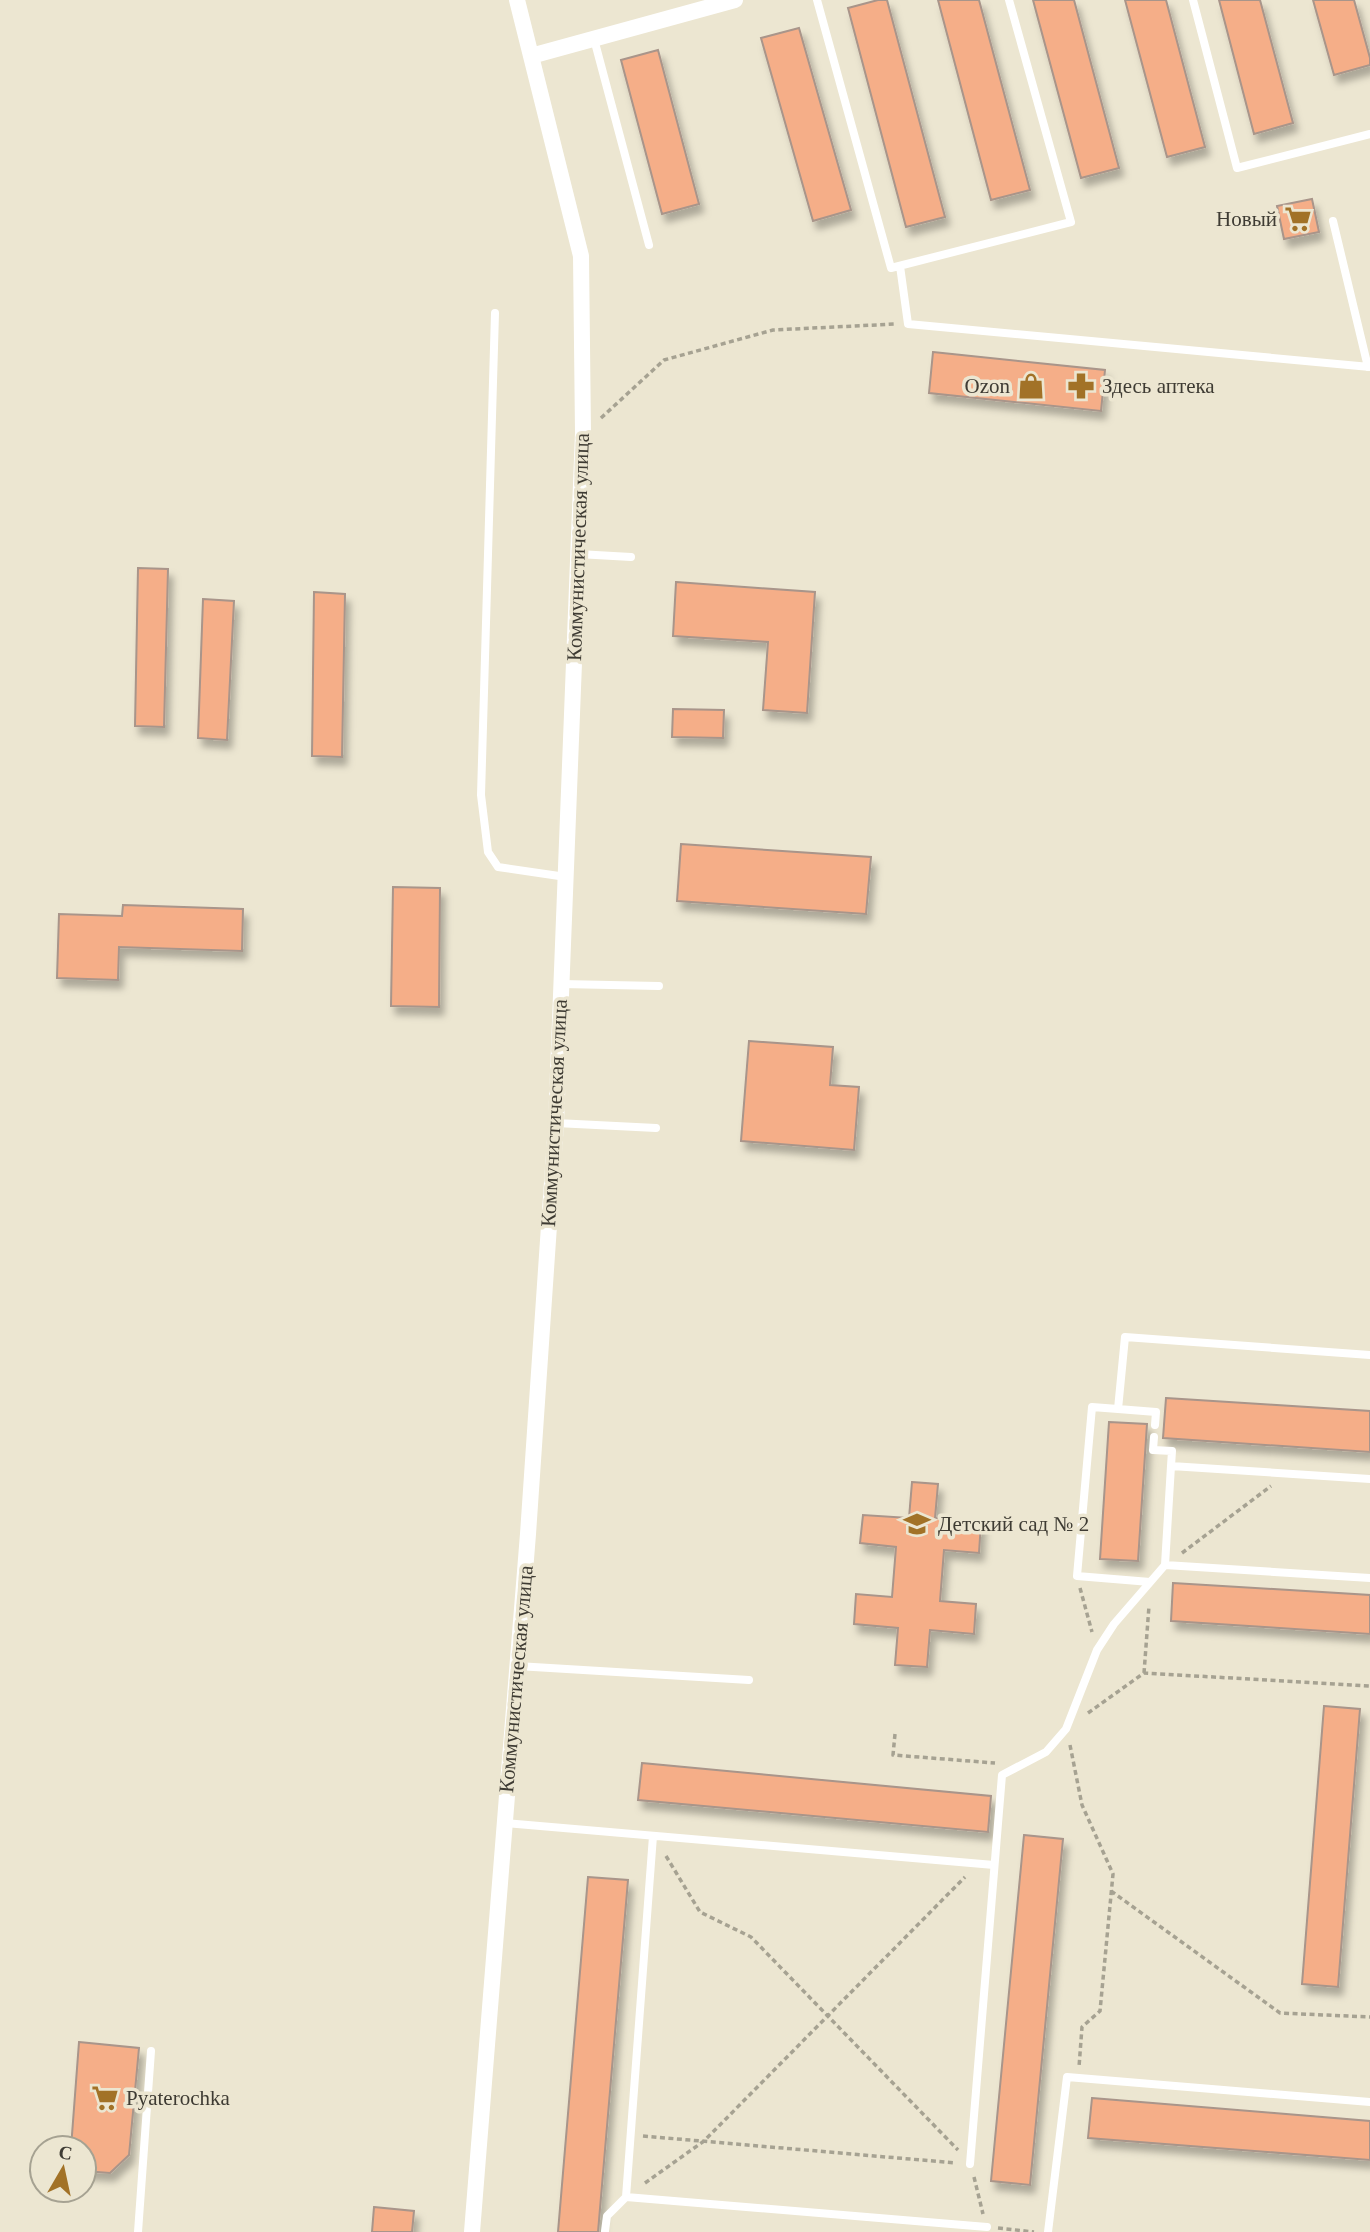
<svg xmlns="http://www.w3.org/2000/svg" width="1370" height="2232" font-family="'Times New Roman',serif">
	<defs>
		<filter id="shadow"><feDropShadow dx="4.5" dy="8" stdDeviation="3.5" flood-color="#0004"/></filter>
	</defs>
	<rect width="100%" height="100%" fill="#ece6d1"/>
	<path fill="#f5ae88" stroke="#a9958a" stroke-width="2" filter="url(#shadow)" d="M 878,0 L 887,0 L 945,217 L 906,227 L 848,8 Z
		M 938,0 L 979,0 L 1030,190 L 991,200 Z
		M 1033,0 L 1074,0 L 1119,168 L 1081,178 Z
		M 1125,0 L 1166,0 L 1205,147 L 1167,157 Z
		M 1219,0 L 1260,0 L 1293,123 L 1254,134 Z
		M 1313,0 L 1354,0 L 1370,58 L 1370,65 L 1334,75 Z
		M 799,28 L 851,210 L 813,221 L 761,38 Z
		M 658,50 L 699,204 L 662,214 L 621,60 Z
		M 1312,199 L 1319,232 L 1284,239 L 1277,206 Z
		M 933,352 L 1105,370 L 1101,411 L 929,393 Z
		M 138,568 L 168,569 L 164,727 L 135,726 Z
		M 676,582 L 815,592 L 807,713 L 763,710 L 768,642 L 673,636 Z
		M 314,592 L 345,594 L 342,757 L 312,756 Z
		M 203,599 L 234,601 L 227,740 L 198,738 Z
		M 673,709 L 724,710 L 723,738 L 672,737 Z
		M 681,844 L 871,857 L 866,914 L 677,901 Z
		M 393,887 L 440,888 L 439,1007 L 391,1006 Z
		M 123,905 L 243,909 L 242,951 L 119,947 L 118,980 L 57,978 L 59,914 L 122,916 Z
		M 749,1041 L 833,1047 L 830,1085 L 859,1087 L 854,1150 L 741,1141 Z
		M 1166,1398 L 1370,1411 L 1370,1452 L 1163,1438 Z
		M 1109,1422 L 1147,1424 L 1138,1561 L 1100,1559 Z
		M 912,1482 L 938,1484 L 935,1518 L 981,1522 L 979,1553 L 944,1550 L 940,1601 L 976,1604 L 974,1634 L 930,1630 L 927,1667 L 895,1665 L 898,1628 L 854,1624 L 856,1594 L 892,1597 L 896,1547 L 860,1543 L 863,1515 L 909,1518 Z
		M 1173,1583 L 1370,1595 L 1370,1634 L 1171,1621 Z
		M 1324,1706 L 1360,1709 L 1338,1987 L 1302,1984 Z
		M 642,1763 L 991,1796 L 988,1832 L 638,1800 Z
		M 1024,1835 L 1063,1839 L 1030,2185 L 991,2181 Z
		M 588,1877 L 628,1880 L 598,2232 L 558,2232 Z
		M 79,2042 L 139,2048 L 129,2155 L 110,2173 L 84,2171 L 84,2148 L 71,2148 Z
		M 1092,2098 L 1370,2121 L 1370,2160 L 1088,2138 Z
		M 374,2207 L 414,2211 L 412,2232 L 372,2232 Z"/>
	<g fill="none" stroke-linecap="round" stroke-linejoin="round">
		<path stroke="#a6a292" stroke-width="3.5" stroke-dasharray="5 3.5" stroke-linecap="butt" d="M 601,418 L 664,360 L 773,330 L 895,324
			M 1182,1553 L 1271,1486
			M 1080,1588 L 1092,1632
			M 1144,1673 L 1149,1606
			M 1088,1713 L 1144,1673 L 1370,1686
			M 895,1734 L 893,1755 L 995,1763
			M 1070,1745 L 1082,1805 L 1113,1874 L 1100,2011 L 1082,2027 L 1079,2067
			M 666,1856 L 700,1912 L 751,1937 L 958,2150
			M 1111,1891 L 1280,2013 L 1370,2017
			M 643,2136 L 956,2163
			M 974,2177 L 983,2214
			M 645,2183 L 704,2141 L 965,1877
			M 998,2228 L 1034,2232"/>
		<path stroke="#fff" stroke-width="8" d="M 817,0 L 891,268 L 1071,222 L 1009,0
			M 1193,0 L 1237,168 L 1370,134
			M 594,39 L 649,245
			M 1333,221 L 1368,367
			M 900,266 L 908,324 L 1370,367
			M 495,313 L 481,795 L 488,852 L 498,867 L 566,877
			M 578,554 L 631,557
			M 561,984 L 659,986
			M 556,1123 L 656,1128
			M 1118,1409 L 1092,1407 L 1077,1576 L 1150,1582
			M 1155,1425 L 1156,1412 L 1118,1409 L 1125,1337 L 1370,1355
			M 1154,1437 L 1153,1450 L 1172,1451 L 1171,1466
			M 1370,1479 L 1171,1466 L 1165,1565 L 1370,1578
			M 517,1666 L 749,1680
			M 505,1823 L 994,1865
			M 970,2164 L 1002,1775 L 1046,1752 L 1066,1729 L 1097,1650 L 1114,1624 L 1165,1565
			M 626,2197 L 987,2227
			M 605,2231 L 607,2216 L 626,2197 L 653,1836
			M 138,2232 L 151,2051
			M 1048,2232 L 1067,2077 L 1370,2102"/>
		<path stroke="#fff" stroke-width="16" d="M 531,56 L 735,0
			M 472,2232 L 528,1534 L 556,1123 L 583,433 L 581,256 L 517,0"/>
	</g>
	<defs>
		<g id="supermarket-bare" transform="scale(2.1)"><path d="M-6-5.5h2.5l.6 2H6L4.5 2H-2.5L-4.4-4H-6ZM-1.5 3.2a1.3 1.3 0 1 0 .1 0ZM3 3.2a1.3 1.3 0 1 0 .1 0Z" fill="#a27227" stroke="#ece6d1" stroke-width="2.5" paint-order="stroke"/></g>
		<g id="shop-bare" transform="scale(2.1)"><path d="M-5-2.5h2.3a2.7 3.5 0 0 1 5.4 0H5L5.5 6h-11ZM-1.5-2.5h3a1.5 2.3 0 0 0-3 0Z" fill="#a27227" stroke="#ece6d1" stroke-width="2.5" paint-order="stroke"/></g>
		<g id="pharmacy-bare" transform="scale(2.1)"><path d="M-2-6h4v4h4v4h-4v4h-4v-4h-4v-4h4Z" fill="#a27227" stroke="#ece6d1" stroke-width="2.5" paint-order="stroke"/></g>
		<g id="school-bare" transform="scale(2.1)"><path d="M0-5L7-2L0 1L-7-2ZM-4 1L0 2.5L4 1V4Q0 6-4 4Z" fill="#a27227" stroke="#ece6d1" stroke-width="2.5" paint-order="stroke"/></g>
	</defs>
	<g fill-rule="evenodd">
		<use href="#supermarket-bare" x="1298" y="219"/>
		<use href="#shop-bare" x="1031" y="386"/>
		<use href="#pharmacy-bare" x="1081" y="386"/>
		<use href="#school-bare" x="917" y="1524"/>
		<use href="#supermarket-bare" x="105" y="2098"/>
	</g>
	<g text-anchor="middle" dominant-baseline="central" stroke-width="7" stroke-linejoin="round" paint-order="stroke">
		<g font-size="21" fill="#3e3b33" stroke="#ece6d1" text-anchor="start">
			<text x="1277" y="219" text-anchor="end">Новый</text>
			<text x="1010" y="386" text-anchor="end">Ozon</text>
			<text x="1102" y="386">Здесь аптека</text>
			<text x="938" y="1524">Детский сад № 2</text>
			<text x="126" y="2098">Pyaterochka</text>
		</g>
		<g font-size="21" fill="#3e3b33" stroke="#ece6d1">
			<text transform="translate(578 547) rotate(-88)">Коммунистическая улица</text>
			<text transform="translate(554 1113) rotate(-87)">Коммунистическая улица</text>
			<text transform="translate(516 1679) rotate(-85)">Коммунистическая улица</text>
		</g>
	</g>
	<g transform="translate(63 2169) rotate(9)"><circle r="33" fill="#ece6d1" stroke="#a6a292" stroke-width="2"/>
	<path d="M0-5L12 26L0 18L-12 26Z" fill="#a27227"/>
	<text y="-10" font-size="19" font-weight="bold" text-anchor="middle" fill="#3e3b33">С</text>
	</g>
</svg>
